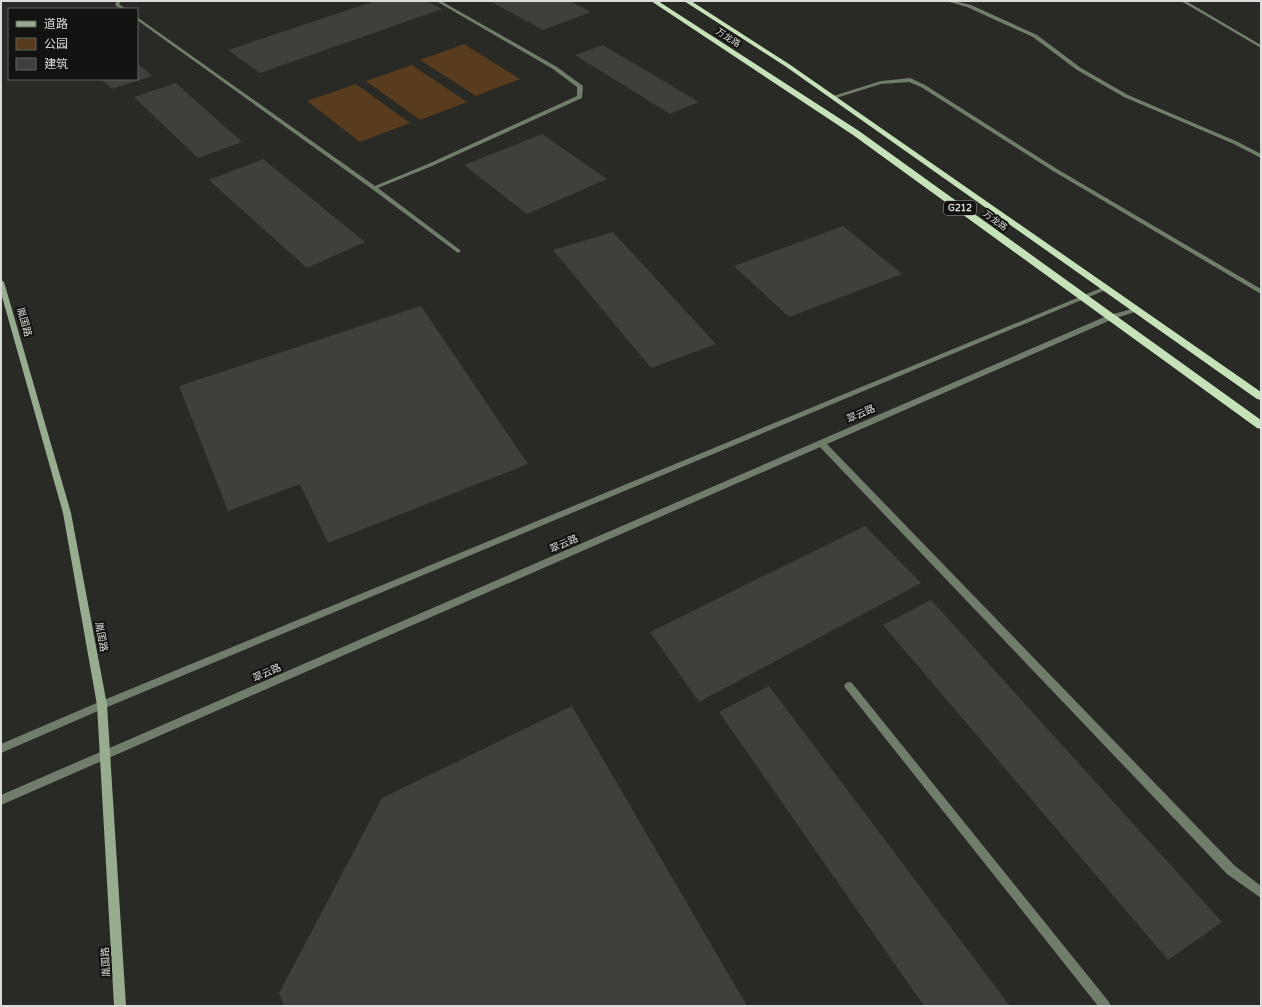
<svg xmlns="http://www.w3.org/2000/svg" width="1262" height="1007" font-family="'Varela Round','Noto Sans SC',sans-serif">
	<rect width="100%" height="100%" fill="#292926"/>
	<path fill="#583c1d" d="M 464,44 L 520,79 L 476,96 L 420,60 Z
		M 412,65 L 467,102 L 420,120 L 366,81 Z
		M 356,84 L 410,123 L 360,142 L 307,101 Z"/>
	<path fill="#403f3c" d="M 375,1 L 427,1 L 442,9 L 260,73 L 228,50 Z
		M 490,1 L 570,1 L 591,12 L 543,30 Z
		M 603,45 L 699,102 L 670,114 L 575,55 Z
		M 137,63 L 152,76 L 112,89 L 101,79 L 137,79 Z
		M 176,83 L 242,142 L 198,158 L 134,97 Z
		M 542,134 L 607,179 L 527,214 L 464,165 Z
		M 263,159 L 365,242 L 307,268 L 209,180 Z
		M 843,226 L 902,274 L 789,317 L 734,266 Z
		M 613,232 L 716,344 L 651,368 L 553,250 Z
		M 421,306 L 528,464 L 328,543 L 300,484 L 228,511 L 179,386 Z
		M 865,526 L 921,583 L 699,702 L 650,632 Z
		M 931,600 L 1222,922 L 1168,960 L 883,625 Z
		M 769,686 L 1010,1006 L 924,1006 L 719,712 Z
		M 572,706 L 747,1006 L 284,1006 L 279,993 L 382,798 Z"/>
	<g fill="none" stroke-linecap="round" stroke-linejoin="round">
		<path fill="#707d6a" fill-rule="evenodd" d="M 117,1 L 121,1 L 119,4 L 126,9 L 121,9 L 115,5 Z
			M 436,1 L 441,1 L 557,67 L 583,86 L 582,98 L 432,166 L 378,188 L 460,250 L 461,251 L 458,253 L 372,189 L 137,20 L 137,17 L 375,186 L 428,164 L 577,96 L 577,87 L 553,69 Z
			M 946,1 L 954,1 L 971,5 L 1037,35 L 1081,68 L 1128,95 L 1238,142 L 1261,154 L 1261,158 L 1234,144 L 1124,97 L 1077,70 L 1033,37 L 967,7 Z
			M 1181,1 L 1186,1 L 1261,45 L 1261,48 Z
			M 910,78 L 925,85 L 1057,169 L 1261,289 L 1261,294 L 1053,171 L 921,87 L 909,82 L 881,84 L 833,99 L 830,97 L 881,81 Z"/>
		<path fill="#707d6a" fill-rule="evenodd" d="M 821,440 L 824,441 L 1235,866 L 1261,886 L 1261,898 L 1227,874 L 818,445 L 817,443 Z
			M 849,682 L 852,683 L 1109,1002 L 1111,1006 L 1098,1006 L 846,689 L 844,686 L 846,683 Z"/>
		<path fill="#707d6a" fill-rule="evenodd" d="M 1106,286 L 1108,287 L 1108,289 L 105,708 L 1,753 L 1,744 L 99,702 Z
			M 1136,308 L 1139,310 L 1138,311 L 1113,319 L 1,805 L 1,795 L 1109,315 Z"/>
		<path fill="#98ac8f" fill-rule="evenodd" d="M 1,280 L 4,282 L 71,513 L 107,705 L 126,1006 L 114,1006 L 97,705 L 63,513 L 1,293 Z"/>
		<path fill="#c6e2b8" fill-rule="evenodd" d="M 651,1 L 658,1 L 859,131 L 1261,420 L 1261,429 L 1257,428 L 853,135 Z
			M 684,1 L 691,1 L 789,64 L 1261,392 L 1261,400 L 1257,399 L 785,66 Z"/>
	</g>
	<g text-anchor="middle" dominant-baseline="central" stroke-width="4" stroke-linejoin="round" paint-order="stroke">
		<g font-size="9" fill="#dcdcda" stroke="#121210">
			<text transform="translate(728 38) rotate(33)">万龙路</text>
			<text transform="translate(995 221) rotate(36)">万龙路</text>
		</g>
		<rect fill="#121210" stroke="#9f9f9d" stroke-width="1" x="944" y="201" width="32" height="14" rx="3"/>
		<g font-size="9" font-weight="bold" fill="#dcdcda">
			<text x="960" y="208">G212</text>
		</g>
		<g font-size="10" fill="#dcdcda" stroke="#121210">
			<text transform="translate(24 322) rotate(74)">胤国路</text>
			<text transform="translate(861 414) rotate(-24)">翠云路</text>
			<text transform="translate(564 544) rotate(-24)">翠云路</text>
			<text transform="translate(101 637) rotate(80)">胤国路</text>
			<text transform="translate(267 673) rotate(-24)">翠云路</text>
			<text transform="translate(106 962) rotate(-93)">胤国路</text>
		</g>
	</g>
	<rect width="1262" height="1007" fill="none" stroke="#dcdcda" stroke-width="4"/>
	<rect x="8" y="8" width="130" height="72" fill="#121210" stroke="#636361"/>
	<rect x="16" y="21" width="20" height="6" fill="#98ac8f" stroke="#636361"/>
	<text x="44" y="28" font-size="12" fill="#dcdcda">道路</text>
	<rect x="16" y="38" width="20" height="12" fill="#583c1d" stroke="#636361"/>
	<text x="44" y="48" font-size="12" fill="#dcdcda">公园</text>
	<rect x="16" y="58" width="20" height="12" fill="#403f3c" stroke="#636361"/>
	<text x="44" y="68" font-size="12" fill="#dcdcda">建筑</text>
</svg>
